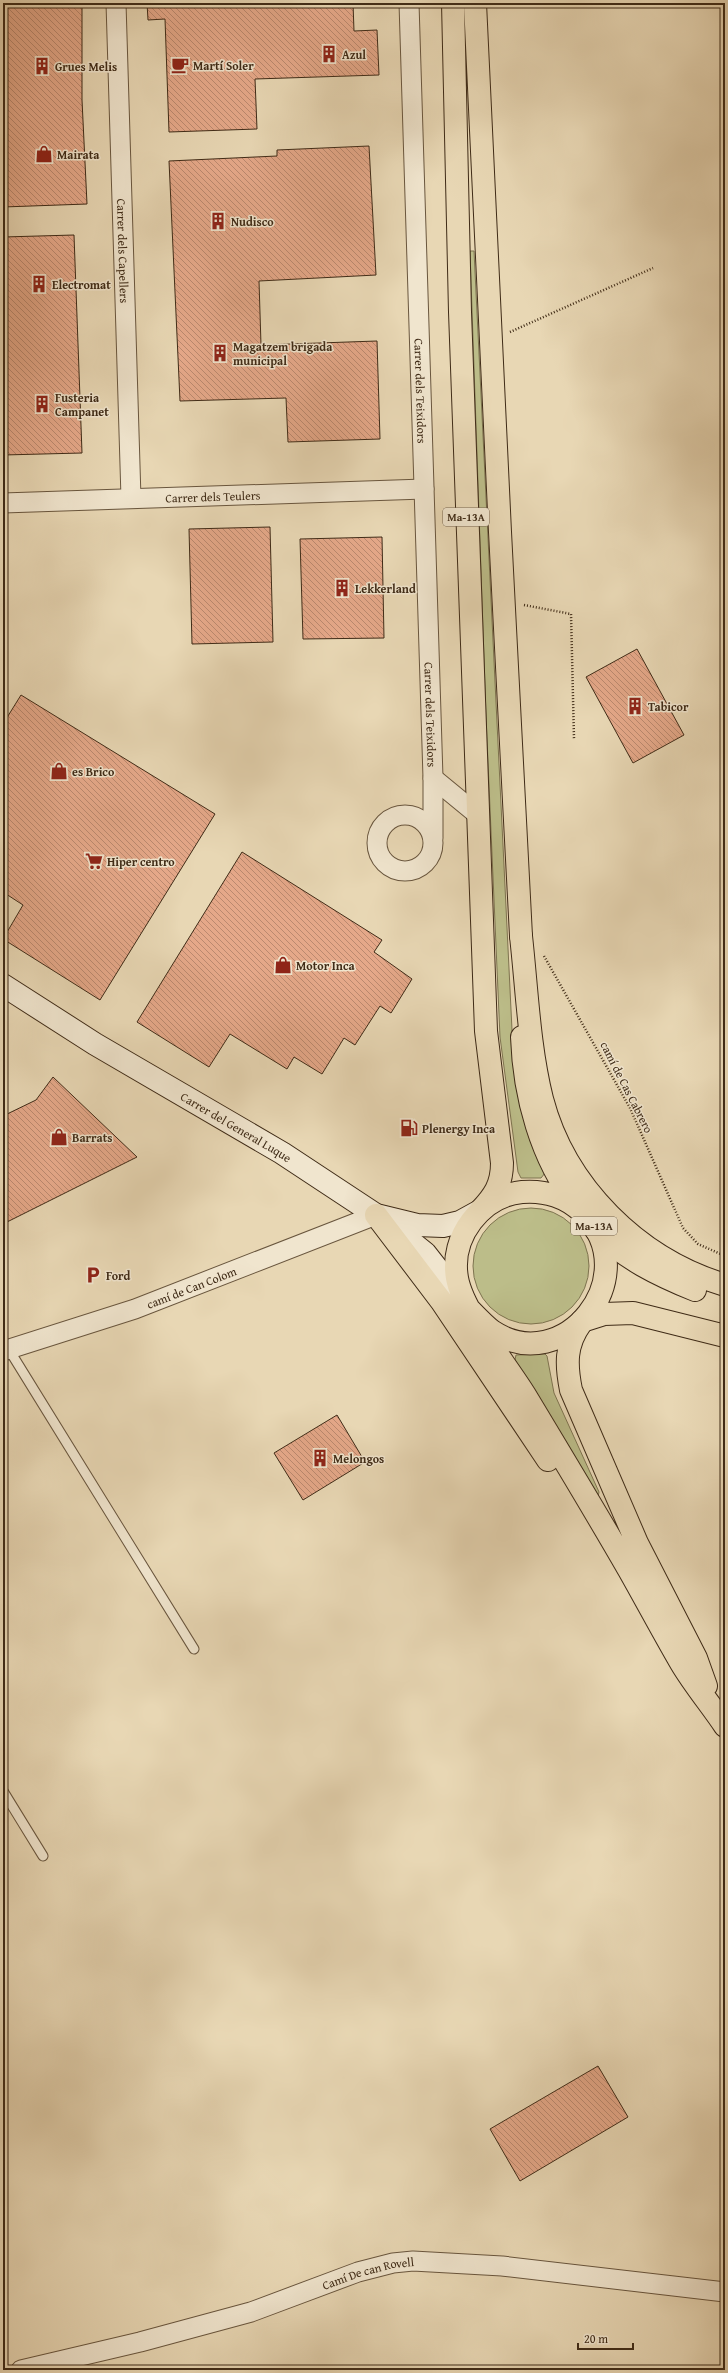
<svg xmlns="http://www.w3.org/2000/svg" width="728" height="2373" font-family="'Gentium Book Plus',serif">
	<defs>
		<pattern id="building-back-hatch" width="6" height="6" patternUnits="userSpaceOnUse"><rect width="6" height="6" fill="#e5a889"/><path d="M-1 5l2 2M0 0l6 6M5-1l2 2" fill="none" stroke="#bb896f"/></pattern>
	</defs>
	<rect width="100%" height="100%" fill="#e8d7b4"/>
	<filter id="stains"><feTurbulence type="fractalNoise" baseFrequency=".005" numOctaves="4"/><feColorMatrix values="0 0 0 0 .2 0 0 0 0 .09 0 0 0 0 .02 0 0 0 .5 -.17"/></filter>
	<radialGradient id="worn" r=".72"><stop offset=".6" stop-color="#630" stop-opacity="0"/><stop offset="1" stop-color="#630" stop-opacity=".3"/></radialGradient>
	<path fill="#bcbd89" stroke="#7e7450" d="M 470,251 L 474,251 L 512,1030 L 515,1064 L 545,1173 L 541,1178 L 521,1178 L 518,1172 L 500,1037 L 486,716 Z
		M473 1266a58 58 0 1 1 116 0a58 58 0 1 1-116 0Z
		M 545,1354 L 547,1356 L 554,1393 L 599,1492 L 598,1497 L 515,1360 L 516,1355 Z"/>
	<path fill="url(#building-back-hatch)" stroke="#3f2b17" d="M 3,3 L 82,3 L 82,100 L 87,204 L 3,207 Z
		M 147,3 L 353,3 L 354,31 L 377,30 L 379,75 L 255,79 L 257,129 L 169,132 L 165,19 L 148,20 Z
		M 369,146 L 376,275 L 259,281 L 261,345 L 377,341 L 380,439 L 288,442 L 286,398 L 180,401 L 169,161 L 277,156 L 277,150 Z
		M 74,235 L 82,453 L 3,455 L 3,237 Z
		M 270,527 L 273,642 L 192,644 L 189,529 Z
		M 382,537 L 384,638 L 303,639 L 300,539 Z
		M 637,649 L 684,735 L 633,763 L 586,677 Z
		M 21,695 L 215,814 L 100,1000 L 3,939 L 23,905 L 3,892 L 3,724 Z
		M 242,852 L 382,940 L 374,952 L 412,979 L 391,1013 L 380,1006 L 355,1045 L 344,1038 L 322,1074 L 294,1057 L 287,1069 L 230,1034 L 209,1067 L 137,1022 Z
		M 53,1077 L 137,1157 L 3,1224 L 3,1116 L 36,1100 Z
		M 337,1415 L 365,1462 L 303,1500 L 274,1453 Z
		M 598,2066 L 628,2117 L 520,2181 L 490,2129 Z"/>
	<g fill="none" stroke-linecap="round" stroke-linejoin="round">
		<g stroke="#69563e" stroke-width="11">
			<path id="service" d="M 8,1348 L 194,1649
				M 3,1791 L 43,1856"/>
		</g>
		<g stroke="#69563e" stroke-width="21">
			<g id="minor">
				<path id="s1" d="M 116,3 L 131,498"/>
				<path id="s2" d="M 409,3 L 433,778 L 433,838"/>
				<path id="s3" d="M 3,503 L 424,489"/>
				<path d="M 433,778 L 478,815"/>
				<circle cx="405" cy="843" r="28"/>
				<path id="s4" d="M 3,1351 L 135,1309 L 376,1215"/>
				<path id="s5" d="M 21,2370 L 140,2342 L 251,2312 L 358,2272 L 393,2263 L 413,2261 L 502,2266 L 725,2292"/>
			</g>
		</g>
		<g stroke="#3f2b17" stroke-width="24">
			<g id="secondary">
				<path id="s6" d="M 3,985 L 95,1044 L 282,1153 L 376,1215 L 417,1225 L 443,1226 L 460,1222 L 480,1211"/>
				<path d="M 384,1220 L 425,1253 L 465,1304"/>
			</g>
		</g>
		<g stroke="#3f2b17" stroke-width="24">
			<path id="primary" d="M 522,1037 C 524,1096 541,1158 577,1205
				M 376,1215 L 442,1302 L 548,1460
				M 467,1307 C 475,1315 483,1324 492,1331 C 564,1379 646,1276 584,1214 C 568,1197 545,1190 522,1192 C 481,1196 450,1237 457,1278 C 463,1312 506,1364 525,1395 C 560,1453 595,1511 629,1570 C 646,1600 663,1632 681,1663 C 694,1685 711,1705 725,1726
				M 581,1323 C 565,1345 566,1365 571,1390 L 637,1543 L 696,1658 L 706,1686"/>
		</g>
		<g stroke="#3f2b17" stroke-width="24">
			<path id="trunk" d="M 453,3 L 460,312 L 486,1031 L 502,1163 C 502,1185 494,1196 480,1211
				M 475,3 L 500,532 L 521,936"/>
		</g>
		<g stroke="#3f2b17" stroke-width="24">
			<path id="motorway" d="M 521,936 C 527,990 529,1047 542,1099 C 565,1187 638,1259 725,1285
				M 596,1230 C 625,1259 658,1275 695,1290
				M 582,1321 L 604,1314 L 633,1313 L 725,1336"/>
		</g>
		<path stroke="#3f2b17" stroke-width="2.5" stroke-dasharray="1 2" stroke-linecap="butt" d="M 510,332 L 653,268
			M 524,605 L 571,614 L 574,739
			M 544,956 L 630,1108 L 683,1228 L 698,1244 L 725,1256"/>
		<use href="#service" stroke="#f0e5ce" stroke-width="9"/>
		<use href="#minor" stroke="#f0e5ce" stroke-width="19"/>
		<use href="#secondary" stroke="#f0e5ce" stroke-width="22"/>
		<use href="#primary" stroke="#e8d7b4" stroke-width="22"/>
		<use href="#trunk" stroke="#e8d7b4" stroke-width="22"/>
		<use href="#motorway" stroke="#e8d7b4" stroke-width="22"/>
	</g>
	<defs>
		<g id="building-bare" transform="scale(1.38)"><path d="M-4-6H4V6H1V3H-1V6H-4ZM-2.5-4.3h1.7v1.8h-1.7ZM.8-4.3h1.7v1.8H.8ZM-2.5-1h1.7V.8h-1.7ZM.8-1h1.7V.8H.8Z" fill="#8f2418" stroke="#f0e5ce" stroke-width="2.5" paint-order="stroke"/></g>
		<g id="cafe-bare" transform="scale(1.38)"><path d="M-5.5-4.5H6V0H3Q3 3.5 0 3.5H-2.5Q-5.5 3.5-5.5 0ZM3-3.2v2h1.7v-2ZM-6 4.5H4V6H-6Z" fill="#8f2418" stroke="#f0e5ce" stroke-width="2.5" paint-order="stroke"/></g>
		<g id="shop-bare" transform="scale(1.38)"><path d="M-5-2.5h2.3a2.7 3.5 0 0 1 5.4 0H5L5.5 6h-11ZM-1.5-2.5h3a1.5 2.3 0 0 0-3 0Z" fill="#8f2418" stroke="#f0e5ce" stroke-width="2.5" paint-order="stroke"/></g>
		<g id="supermarket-bare" transform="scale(1.38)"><path d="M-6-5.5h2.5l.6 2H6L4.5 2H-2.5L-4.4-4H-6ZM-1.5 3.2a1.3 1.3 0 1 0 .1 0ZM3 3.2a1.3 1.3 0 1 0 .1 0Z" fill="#8f2418" stroke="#f0e5ce" stroke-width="2.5" paint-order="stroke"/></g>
		<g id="fuel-bare" transform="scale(1.38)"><path d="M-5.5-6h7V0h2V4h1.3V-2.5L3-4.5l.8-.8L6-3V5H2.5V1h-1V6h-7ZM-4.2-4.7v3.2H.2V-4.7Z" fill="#8f2418" stroke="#f0e5ce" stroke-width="2.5" paint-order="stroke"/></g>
		<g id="parking-bare" transform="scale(1.38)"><path d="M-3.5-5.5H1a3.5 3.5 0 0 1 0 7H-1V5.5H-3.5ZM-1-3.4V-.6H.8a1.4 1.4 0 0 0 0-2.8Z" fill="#8f2418" stroke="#f0e5ce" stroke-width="2.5" paint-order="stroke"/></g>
	</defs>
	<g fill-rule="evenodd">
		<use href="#building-bare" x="329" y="54"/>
		<use href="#cafe-bare" x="180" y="65"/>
		<use href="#building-bare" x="42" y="66"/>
		<use href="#shop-bare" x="44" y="154"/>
		<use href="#building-bare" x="218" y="221"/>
		<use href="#building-bare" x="39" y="284"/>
		<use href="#building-bare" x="220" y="353"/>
		<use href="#building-bare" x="42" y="404"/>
		<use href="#building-bare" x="342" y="588"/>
		<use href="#building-bare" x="635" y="706"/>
		<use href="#shop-bare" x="59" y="771"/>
		<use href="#supermarket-bare" x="94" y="861"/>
		<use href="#shop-bare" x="283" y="965"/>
		<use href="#fuel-bare" x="409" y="1128"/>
		<use href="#shop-bare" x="59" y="1137"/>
		<use href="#parking-bare" x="93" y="1275"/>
		<use href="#building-bare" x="320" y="1458"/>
	</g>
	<g text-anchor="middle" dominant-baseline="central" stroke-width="3" stroke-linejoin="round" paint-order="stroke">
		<g fill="#f0e5ce" stroke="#74634e" stroke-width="1">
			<rect x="443" y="508" width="46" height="18" rx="3"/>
			<rect x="571" y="1217" width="46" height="18" rx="3"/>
		</g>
		<g font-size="11" font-weight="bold" fill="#3f2b17">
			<text x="466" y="517">Ma-13A</text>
			<text x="594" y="1226">Ma-13A</text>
		</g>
		<g font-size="12" font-weight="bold" fill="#3f2b17" stroke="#f0e5ce" text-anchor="start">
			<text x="342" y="54">Azul</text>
			<text x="193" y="65">Martí Soler</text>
			<text x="55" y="66">Grues Melis</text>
			<text x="57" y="154">Mairata</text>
			<text x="231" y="221">Nudisco</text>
			<text x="52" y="284">Electromat</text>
			<text x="233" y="346">Magatzem brigada<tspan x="233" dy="14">municipal</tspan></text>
			<text x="55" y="397">Fusteria<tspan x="55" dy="14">Campanet</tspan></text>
			<text x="355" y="588">Lekkerland</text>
			<text x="648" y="706">Tabicor</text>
			<text x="72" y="771">es Brico</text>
			<text x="107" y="861">Hiper centro</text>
			<text x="296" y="965">Motor Inca</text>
			<text x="422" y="1128">Plenergy Inca</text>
			<text x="72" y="1137">Barrats</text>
			<text x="106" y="1275">Ford</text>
			<text x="333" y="1458">Melongos</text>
		</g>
		<g font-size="12" fill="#3f2b17" stroke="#f0e5ce">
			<text stroke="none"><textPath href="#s1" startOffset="248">Carrer dels Capellers</textPath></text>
			<text stroke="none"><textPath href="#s2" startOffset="388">Carrer dels Teixidors</textPath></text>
			<text stroke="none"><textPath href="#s3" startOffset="210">Carrer dels Teulers</textPath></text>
			<text stroke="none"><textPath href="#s2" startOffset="712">Carrer dels Teixidors</textPath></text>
			<text transform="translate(627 1087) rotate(63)">camí de Cas Cabrero</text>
			<text stroke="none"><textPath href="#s6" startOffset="273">Carrer del General Luque</textPath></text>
			<text stroke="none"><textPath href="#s4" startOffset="199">camí de Can Colom</textPath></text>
			<text stroke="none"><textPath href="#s5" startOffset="361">Camí De can Rovell</textPath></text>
		</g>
	</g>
	<rect width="728" height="2373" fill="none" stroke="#e8d7b4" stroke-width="16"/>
	<rect x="4" y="4" width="720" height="2365" fill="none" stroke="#3f2b17" stroke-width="2"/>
	<rect x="8" y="8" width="712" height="2357" fill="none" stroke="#3f2b17"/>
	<path d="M578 2343v6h55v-6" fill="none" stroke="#3f2b17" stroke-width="2"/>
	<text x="584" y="2343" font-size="12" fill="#3f2b17" stroke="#f0e5ce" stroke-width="3" paint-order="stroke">20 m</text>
	<rect width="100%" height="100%" filter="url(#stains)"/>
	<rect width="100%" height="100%" fill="url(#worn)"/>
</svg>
